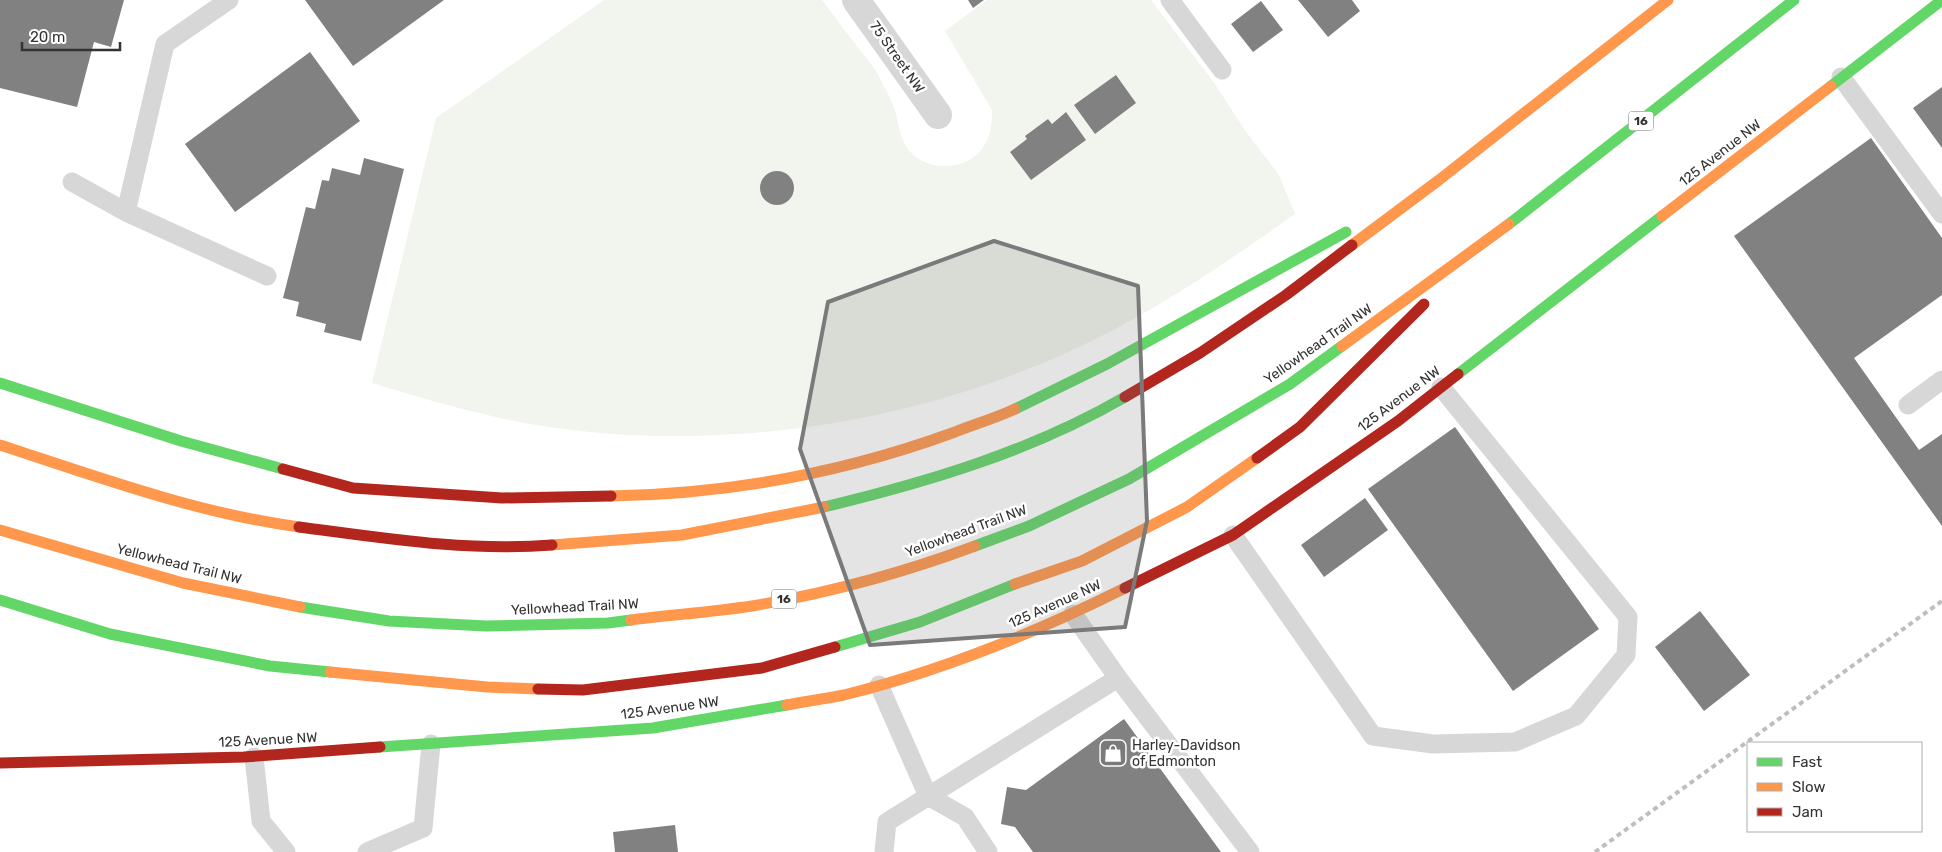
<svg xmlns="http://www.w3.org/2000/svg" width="1942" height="852" font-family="Rubik,sans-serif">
	<rect width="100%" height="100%" fill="#fff"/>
	<path fill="#f1f5ed" d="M 604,0 L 822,0 C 834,16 846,32 859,49 C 865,56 872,64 877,73 C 883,84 891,98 895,111 C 898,120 899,131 903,140 C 913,166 948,173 971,159 C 988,148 993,129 992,110 L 945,31 L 987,0 L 1151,0 L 1215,84 L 1244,129 L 1279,175 L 1295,214 C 1237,255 1179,295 1117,328 C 933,426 704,461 500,418 C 456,408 414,396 372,383 L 436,118 Z"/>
	<path fill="#818181" d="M 0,0 L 124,0 L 111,47 L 94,42 L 77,107 L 0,88 Z
		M 305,0 L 444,0 L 353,66 Z
		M 968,0 L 984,0 L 973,8 Z
		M 1298,0 L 1352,0 L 1360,11 L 1328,37 Z
		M 1261,1 L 1283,30 L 1253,52 L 1231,24 Z
		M 310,52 L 360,121 L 235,212 L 185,144 Z
		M 1116,75 L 1136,103 L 1095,134 L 1074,105 Z
		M 1942,87 L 1942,148 L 1913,108 Z
		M 1066,112 L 1086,140 L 1031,180 L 1010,152 L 1027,139 L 1025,136 L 1048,119 L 1052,124 Z
		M 1871,138 L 1942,238 L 1942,295 L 1854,358 L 1919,450 L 1942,434 L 1942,526 L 1734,236 Z
		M 364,158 L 404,169 L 361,341 L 324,332 L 326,324 L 296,316 L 299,302 L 283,298 L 306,207 L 315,209 L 322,180 L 329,181 L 332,168 L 360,175 Z
		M760 188a17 17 0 1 1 34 0a17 17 0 1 1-34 0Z
		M 1455,427 L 1599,629 L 1513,691 L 1368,489 Z
		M 1365,498 L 1388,530 L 1324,577 L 1301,545 Z
		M 1700,611 L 1750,675 L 1704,711 L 1655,647 Z
		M 1124,719 L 1221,852 L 1033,852 L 1015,827 L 1001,824 L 1007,787 L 1026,790 Z
		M 675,825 L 678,852 L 615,852 L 613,832 Z"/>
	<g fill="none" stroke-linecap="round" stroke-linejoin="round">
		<path stroke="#d7d7d7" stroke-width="19" d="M 1170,0 L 1222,70
			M 1841,77 L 1942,214
			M 72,182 L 126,212 L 267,276
			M 126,212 L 165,44 L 229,0
			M 1908,405 L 1942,380
			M 1233,535 L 1373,736 L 1433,744 L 1515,742 L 1576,716 L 1626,655 L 1628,617 L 1441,387
			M 1118,678 L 1250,852
			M 879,685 L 928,796 L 965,817 L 988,852
			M 254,757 L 261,821 L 286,852
			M 367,852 L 423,828 L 431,744
			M 884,852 L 887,822 L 1118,678 L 1073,614"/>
		<path stroke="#d7d7d7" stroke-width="28" d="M 856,0 L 938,115"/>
		<path stroke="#63d668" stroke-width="11" d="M 1831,86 L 1942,0
			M 1509,224 L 1794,0
			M 1458,374 L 1662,216
			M 0,383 L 181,441 L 283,469
			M 1015,409 L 1107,364 L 1346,232
			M 824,507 C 928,482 1032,451 1125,397
			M 975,546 L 1029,526 L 1129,479 L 1290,384 L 1342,346
			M 0,600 L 110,634 L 270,666 L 330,672
			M 300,607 L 389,621 L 486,626 L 608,623 L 631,620
			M 835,647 L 920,622 L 1015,584
			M 380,747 L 653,728 L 787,705"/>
		<path stroke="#ff974d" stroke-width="11" d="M 1662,216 L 1831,86
			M 1352,245 L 1439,180 L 1668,0
			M 1342,346 L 1509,224
			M 0,445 C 98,477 196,513 299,527
			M 611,496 C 728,494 846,472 955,432 C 975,424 996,418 1015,409
			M 0,530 L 183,583 L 300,607
			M 552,545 L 682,535 L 824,507
			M 1015,584 L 1082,561 L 1187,507 L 1257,458
			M 631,620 C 671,615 712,612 752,606 C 828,593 903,573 975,546
			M 330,672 L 487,687 L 538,689
			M 787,705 C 806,701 825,699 844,695 C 941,671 1035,633 1125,588"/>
		<path stroke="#b3261e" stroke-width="11" d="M 1125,397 L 1200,353 L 1286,295 L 1352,245
			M 1257,458 L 1300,427 L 1424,304
			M 283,469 L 353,488 L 502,498 L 611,496
			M 299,527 C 383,538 468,552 552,545
			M 1125,588 L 1233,535 L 1398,421 L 1458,374
			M 538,689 L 583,690 L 762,668 L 835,647
			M 0,763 L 244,757 L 380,747"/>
		<path stroke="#bebebe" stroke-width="4" stroke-dasharray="5 4" stroke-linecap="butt" d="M 1595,852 L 1942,601"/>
	</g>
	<path fill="#7a7a7a" fill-opacity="0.2" stroke="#7a7a7a" stroke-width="4" stroke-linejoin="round" d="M 994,241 L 1138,286 L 1147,521 L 1125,627 L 870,645 L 800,449 L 828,302 Z"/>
	<defs>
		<g id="shop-square" transform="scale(1.4375)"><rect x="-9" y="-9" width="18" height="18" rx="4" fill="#7a7a7a" stroke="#fff"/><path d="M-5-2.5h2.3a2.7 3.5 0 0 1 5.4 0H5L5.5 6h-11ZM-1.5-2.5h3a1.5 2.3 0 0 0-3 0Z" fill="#fff"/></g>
	</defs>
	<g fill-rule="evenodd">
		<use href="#shop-square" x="1113" y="753"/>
	</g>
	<g text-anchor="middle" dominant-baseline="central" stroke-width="5" stroke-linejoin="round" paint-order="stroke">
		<g fill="#fff" stroke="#707070" stroke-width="1">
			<rect x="1628.5" y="111.5" width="25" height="19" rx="4"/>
			<rect x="771.5" y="589.5" width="25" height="19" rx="4"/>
		</g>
		<g font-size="12" font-weight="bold" fill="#333">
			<text x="1641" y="121">16</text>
			<text x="784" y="599">16</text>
		</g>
		<g font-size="14" fill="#333" stroke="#fff">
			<text transform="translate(897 57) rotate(55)">75 Street NW</text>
			<text transform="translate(1720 153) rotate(-38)">125 Avenue NW</text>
			<text transform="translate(1318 344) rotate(-35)">Yellowhead Trail NW</text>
			<text transform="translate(1399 399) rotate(-37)">125 Avenue NW</text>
			<text transform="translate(966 531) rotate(-20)">Yellowhead Trail NW</text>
			<text transform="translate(179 564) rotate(14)">Yellowhead Trail NW</text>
			<text transform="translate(1055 604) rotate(-24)">125 Avenue NW</text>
			<text transform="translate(575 607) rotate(-3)">Yellowhead Trail NW</text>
			<text transform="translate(670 708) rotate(-8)">125 Avenue NW</text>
			<text transform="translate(268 740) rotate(-3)">125 Avenue NW</text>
		</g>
		<g font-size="14" fill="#333" stroke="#fff" text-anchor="start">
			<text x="1132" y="745">Harley-Davidson<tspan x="1132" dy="16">of Edmonton</tspan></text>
		</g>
	</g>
	<rect x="1747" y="742" width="175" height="90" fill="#ffffff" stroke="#adadad"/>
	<rect x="1757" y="758" width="25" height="8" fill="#63d668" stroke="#adadad"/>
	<text x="1792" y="767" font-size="15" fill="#333333">Fast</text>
	<rect x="1757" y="783" width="25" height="8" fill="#ff974d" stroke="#adadad"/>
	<text x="1792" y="792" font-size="15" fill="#333333">Slow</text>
	<rect x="1757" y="808" width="25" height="8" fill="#b3261e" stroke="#adadad"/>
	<text x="1792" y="817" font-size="15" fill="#333333">Jam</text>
	<path d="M22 42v8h98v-8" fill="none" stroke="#333333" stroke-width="2.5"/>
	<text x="30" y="42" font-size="15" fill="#333333" stroke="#ffffff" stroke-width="4" paint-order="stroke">20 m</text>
</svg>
